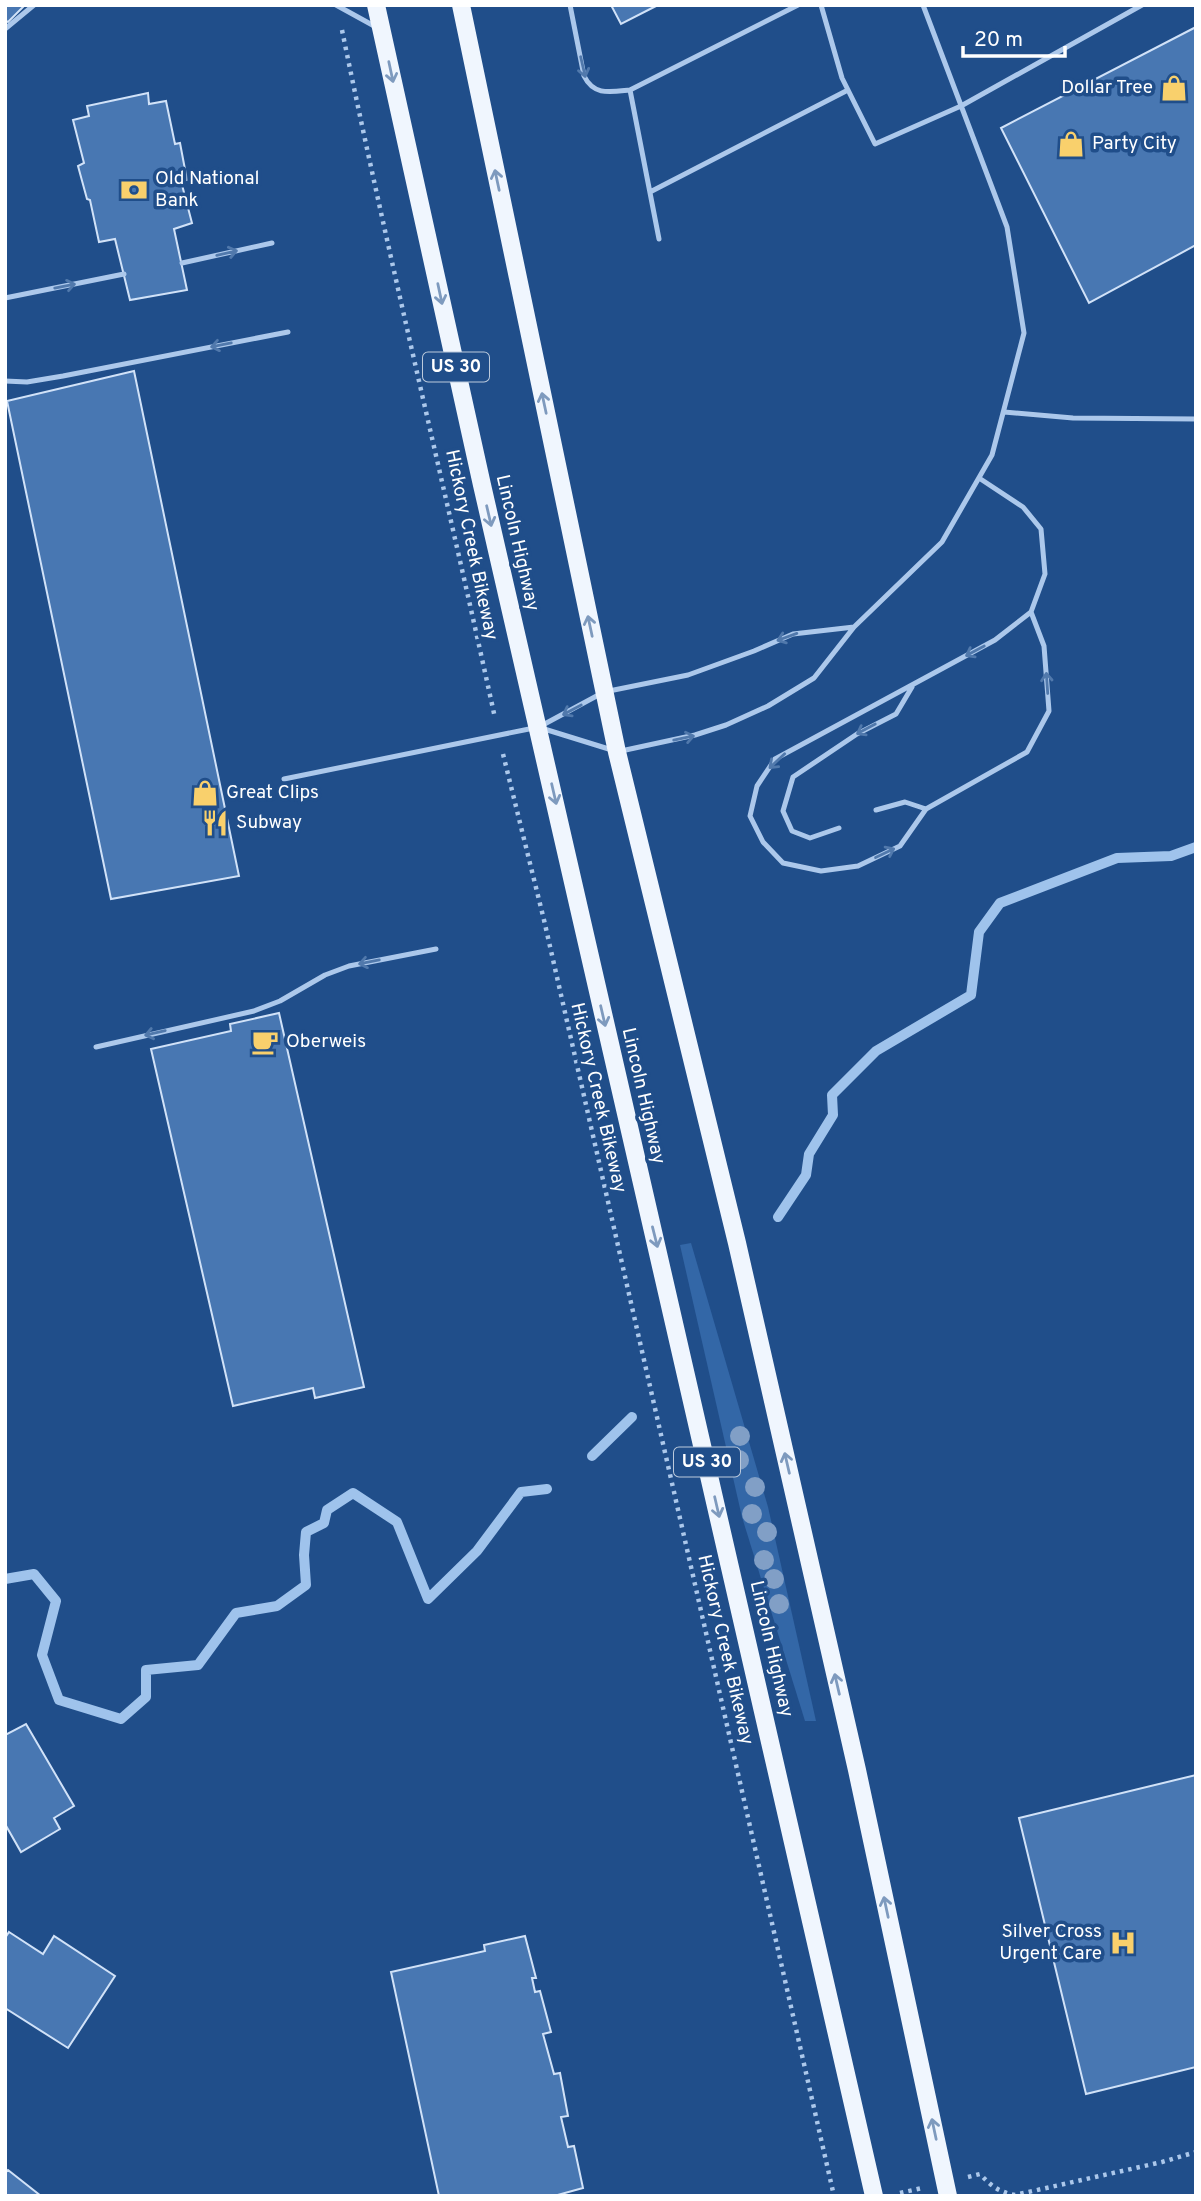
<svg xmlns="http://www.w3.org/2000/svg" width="1201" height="2201" font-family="Overpass,sans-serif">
	<rect width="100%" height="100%" fill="#204e8a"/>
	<path fill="#3367a7" d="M 691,1243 L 768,1507 L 816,1721 L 805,1721 L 742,1517 L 680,1245 Z"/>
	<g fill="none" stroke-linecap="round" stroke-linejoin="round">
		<path stroke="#9fc3ec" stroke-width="10" d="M 778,1217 L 806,1175 L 809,1154 L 833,1115 L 832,1095 L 876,1051 L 971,995 L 979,932 L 1000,903 L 1117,858 L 1171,856 L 1196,847
			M 592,1456 L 632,1417
			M 5,1579 L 34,1574 L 56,1601 L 42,1655 L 59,1700 L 121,1719 L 146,1697 L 146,1670 L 198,1665 L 236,1613 L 277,1606 L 306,1585 L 304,1555 L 306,1532 L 324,1523 L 327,1510 L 353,1493 L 397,1522 L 428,1599 L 477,1551 L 521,1492 L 547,1489"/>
	</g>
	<path fill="#4877b2" stroke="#d1e2f8" stroke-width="2" d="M 5,5 L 25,5 L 8,22 L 5,20 Z
		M 611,5 L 658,5 L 621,24 Z
		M 1196,27 L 1196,245 L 1089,303 L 1001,128 Z
		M 148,93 L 149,104 L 166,101 L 175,144 L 180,143 L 187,180 L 181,181 L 192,223 L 174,229 L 187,290 L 130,300 L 115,239 L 99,242 L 90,200 L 87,199 L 78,166 L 84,163 L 73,120 L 89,116 L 87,106 Z
		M 134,371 L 239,876 L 111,899 L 7,401 Z
		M 279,1013 L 364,1387 L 315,1398 L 313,1388 L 233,1406 L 151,1049 L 231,1031 L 230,1024 Z
		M 26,1724 L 74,1806 L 54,1818 L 60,1829 L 21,1852 L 5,1824 L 5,1735 Z
		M 1196,1775 L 1196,2067 L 1086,2094 L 1019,1818 Z
		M 9,1932 L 43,1954 L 54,1936 L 115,1976 L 68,2048 L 5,2008 L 5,1938 Z
		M 525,1936 L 536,1978 L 532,1978 L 535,1992 L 540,1991 L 551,2032 L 543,2034 L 554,2074 L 560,2073 L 568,2116 L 561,2117 L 568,2147 L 574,2146 L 583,2188 L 554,2196 L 439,2196 L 391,1972 L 485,1951 L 484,1945 Z
		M 8,2170 L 41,2196 L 5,2196 L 5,2173 Z"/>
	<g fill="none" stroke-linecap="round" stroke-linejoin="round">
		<path stroke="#acc8eb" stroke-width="4.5" stroke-dasharray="3.5 5" stroke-linecap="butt" d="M 342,30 C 389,260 445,488 495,718
			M 503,754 L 544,920 L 834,2196
			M 968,2177 L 980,2174 C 991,2186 999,2192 1015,2195 L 1162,2162 L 1196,2152
			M 900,2193 L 922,2188"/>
		<path stroke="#acc8eb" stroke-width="5" d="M 336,5 L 376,27
			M 570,5 L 584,76 C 594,96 610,92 630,90
			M 821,5 L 842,78 L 875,144 L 961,106 L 1142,5
			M 5,29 L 34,5
			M 650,192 L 848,90
			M 659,239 L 630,90 L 798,5
			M 182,263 L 272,243
			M 5,298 L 124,274
			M 5,381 L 27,382 L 63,376 L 288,332
			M 1004,412 L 1073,418 L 1196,419
			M 979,478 L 1023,507 L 1041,529 L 1045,574 L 1031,612 L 995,640 L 775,759 L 757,786 L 750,816 L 763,842 L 783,863 L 821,871 L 858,866 L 900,846 L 926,809 L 1027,752 L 1049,711 L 1044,646 L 1031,612
			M 541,728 L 612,750
			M 621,751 L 695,735 L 726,725 L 768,706 L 814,678 L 854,627 L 942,542 L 992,455 L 1024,333 L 1007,227 L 923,5
			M 284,779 L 539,727 L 604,692 L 688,675 L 754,651 L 793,634 L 854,627
			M 876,810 L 905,802 L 926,809
			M 839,828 L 810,838 L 792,831 L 783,811 L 793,777 L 857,734 L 896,714 L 912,687
			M 96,1047 L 254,1011 L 280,1001 L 325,975 L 349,966 L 436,949"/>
		<path stroke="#f0f6fe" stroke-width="18" d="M 376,5 L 482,485 L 874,2196
			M 461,5 L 617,752 L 737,1243 L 857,1770 L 948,2196"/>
	</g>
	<g fill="#819fc6">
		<circle cx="740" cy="1436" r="10"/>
		<circle cx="739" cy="1460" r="10"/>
		<circle cx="755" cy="1487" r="10"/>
		<circle cx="752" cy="1514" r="10"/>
		<circle cx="767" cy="1532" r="10"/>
		<circle cx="764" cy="1560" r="10"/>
		<circle cx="774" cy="1579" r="10"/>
		<circle cx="779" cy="1604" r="10"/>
	</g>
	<defs><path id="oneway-shaft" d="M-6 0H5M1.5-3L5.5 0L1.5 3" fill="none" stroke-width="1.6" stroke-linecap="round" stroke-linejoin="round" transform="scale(1.75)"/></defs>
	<g stroke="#5179ac">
		<use href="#oneway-shaft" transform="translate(583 67) rotate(77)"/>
		<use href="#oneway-shaft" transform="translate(227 253) rotate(-13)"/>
		<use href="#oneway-shaft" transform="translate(65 286) rotate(-11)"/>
		<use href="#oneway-shaft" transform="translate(221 345) rotate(169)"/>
		<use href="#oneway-shaft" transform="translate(787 637) rotate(160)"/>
		<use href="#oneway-shaft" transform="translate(975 651) rotate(152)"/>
		<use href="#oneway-shaft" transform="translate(1047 683) rotate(-94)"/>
		<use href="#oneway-shaft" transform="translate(572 710) rotate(152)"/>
		<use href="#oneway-shaft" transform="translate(866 729) rotate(152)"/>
		<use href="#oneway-shaft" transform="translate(684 738) rotate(-12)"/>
		<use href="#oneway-shaft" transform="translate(777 761) rotate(137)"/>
		<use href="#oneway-shaft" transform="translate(885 853) rotate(-26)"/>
		<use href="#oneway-shaft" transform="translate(369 962) rotate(169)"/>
		<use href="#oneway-shaft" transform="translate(155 1033) rotate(167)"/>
	</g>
	<g stroke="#7e9abe">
		<use href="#oneway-shaft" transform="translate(391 72) rotate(78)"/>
		<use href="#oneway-shaft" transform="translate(497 180) rotate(-102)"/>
		<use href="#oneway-shaft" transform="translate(440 294) rotate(78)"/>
		<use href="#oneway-shaft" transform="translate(544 403) rotate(-102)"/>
		<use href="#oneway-shaft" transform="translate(489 516) rotate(77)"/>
		<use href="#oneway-shaft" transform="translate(590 626) rotate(-102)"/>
		<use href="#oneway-shaft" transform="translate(554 794) rotate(77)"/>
		<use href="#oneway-shaft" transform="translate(603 1016) rotate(77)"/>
		<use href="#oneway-shaft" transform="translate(655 1237) rotate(76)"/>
		<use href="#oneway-shaft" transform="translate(787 1463) rotate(-103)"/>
		<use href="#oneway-shaft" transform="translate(717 1507) rotate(77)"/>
		<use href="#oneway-shaft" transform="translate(837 1684) rotate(-103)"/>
		<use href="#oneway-shaft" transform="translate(886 1907) rotate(-102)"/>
		<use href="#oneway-shaft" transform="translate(934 2129) rotate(-102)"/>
	</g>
	<defs>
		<g id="shop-bare" transform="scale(2.1)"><path d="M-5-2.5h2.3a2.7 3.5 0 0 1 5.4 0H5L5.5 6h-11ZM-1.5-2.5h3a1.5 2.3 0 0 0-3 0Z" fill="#f9d06c" stroke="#204e8a" stroke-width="2.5" paint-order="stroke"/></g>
		<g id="bank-bare" transform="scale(2.1)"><path d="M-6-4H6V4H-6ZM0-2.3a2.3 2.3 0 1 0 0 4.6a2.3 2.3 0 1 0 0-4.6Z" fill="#f9d06c" stroke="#204e8a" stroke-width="2.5" paint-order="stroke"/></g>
		<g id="restaurant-bare" transform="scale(2.1)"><path d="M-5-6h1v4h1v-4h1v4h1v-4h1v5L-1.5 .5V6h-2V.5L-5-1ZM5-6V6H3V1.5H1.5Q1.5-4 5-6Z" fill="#f9d06c" stroke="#204e8a" stroke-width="2.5" paint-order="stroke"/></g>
		<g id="cafe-bare" transform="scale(2.1)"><path d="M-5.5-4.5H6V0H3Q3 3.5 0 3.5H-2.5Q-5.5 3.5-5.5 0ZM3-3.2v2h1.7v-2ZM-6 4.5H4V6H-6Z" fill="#f9d06c" stroke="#204e8a" stroke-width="2.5" paint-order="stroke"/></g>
		<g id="hospital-bare" transform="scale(2.1)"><path d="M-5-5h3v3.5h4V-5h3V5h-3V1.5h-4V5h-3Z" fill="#f9d06c" stroke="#204e8a" stroke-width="2.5" paint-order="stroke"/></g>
	</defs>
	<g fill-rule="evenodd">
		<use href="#shop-bare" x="1174" y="88"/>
		<use href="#shop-bare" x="1071" y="144"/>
		<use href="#bank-bare" x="134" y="190"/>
		<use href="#shop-bare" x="205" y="793"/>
		<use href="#restaurant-bare" x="215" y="823"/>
		<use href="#cafe-bare" x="265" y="1042"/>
		<use href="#hospital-bare" x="1123" y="1943"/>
	</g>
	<g text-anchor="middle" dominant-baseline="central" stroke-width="7" stroke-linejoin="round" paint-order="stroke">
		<g fill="#204e8a" stroke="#bccadc" stroke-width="2">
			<rect x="423" y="352.5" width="66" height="29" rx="5"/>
			<rect x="674" y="1447.5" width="66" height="29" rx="5"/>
		</g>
		<g font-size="18" font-weight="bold" fill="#fff">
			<text x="456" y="367">US 30</text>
			<text x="707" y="1462">US 30</text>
		</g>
		<g font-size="19" fill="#fff" stroke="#204e8a" text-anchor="start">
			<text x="1153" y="88" text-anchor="end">Dollar Tree</text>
			<text x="1092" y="144">Party City</text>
			<text x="155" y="179">Old National<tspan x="155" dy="22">Bank</tspan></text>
			<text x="226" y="793">Great Clips</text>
			<text x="236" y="823">Subway</text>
			<text x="286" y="1042">Oberweis</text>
			<text x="1102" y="1932" text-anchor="end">Silver Cross<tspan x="1102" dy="22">Urgent Care</tspan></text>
		</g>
		<g font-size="19" fill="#fff" stroke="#204e8a">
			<text transform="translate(517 543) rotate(77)">Lincoln Highway</text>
			<text transform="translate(471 545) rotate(78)">Hickory Creek Bikeway</text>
			<text transform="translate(643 1096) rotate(77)">Lincoln Highway</text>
			<text transform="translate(598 1098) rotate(77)">Hickory Creek Bikeway</text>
			<text transform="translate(771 1649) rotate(77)">Lincoln Highway</text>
			<text transform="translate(725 1650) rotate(77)">Hickory Creek Bikeway</text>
		</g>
	</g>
	<rect width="1201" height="2201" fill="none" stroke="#ffffff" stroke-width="14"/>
	<path d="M963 46v10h102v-10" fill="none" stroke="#ffffff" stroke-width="3.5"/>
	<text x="974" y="46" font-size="21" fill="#ffffff" stroke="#204e8a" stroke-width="5" paint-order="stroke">20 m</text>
</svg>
